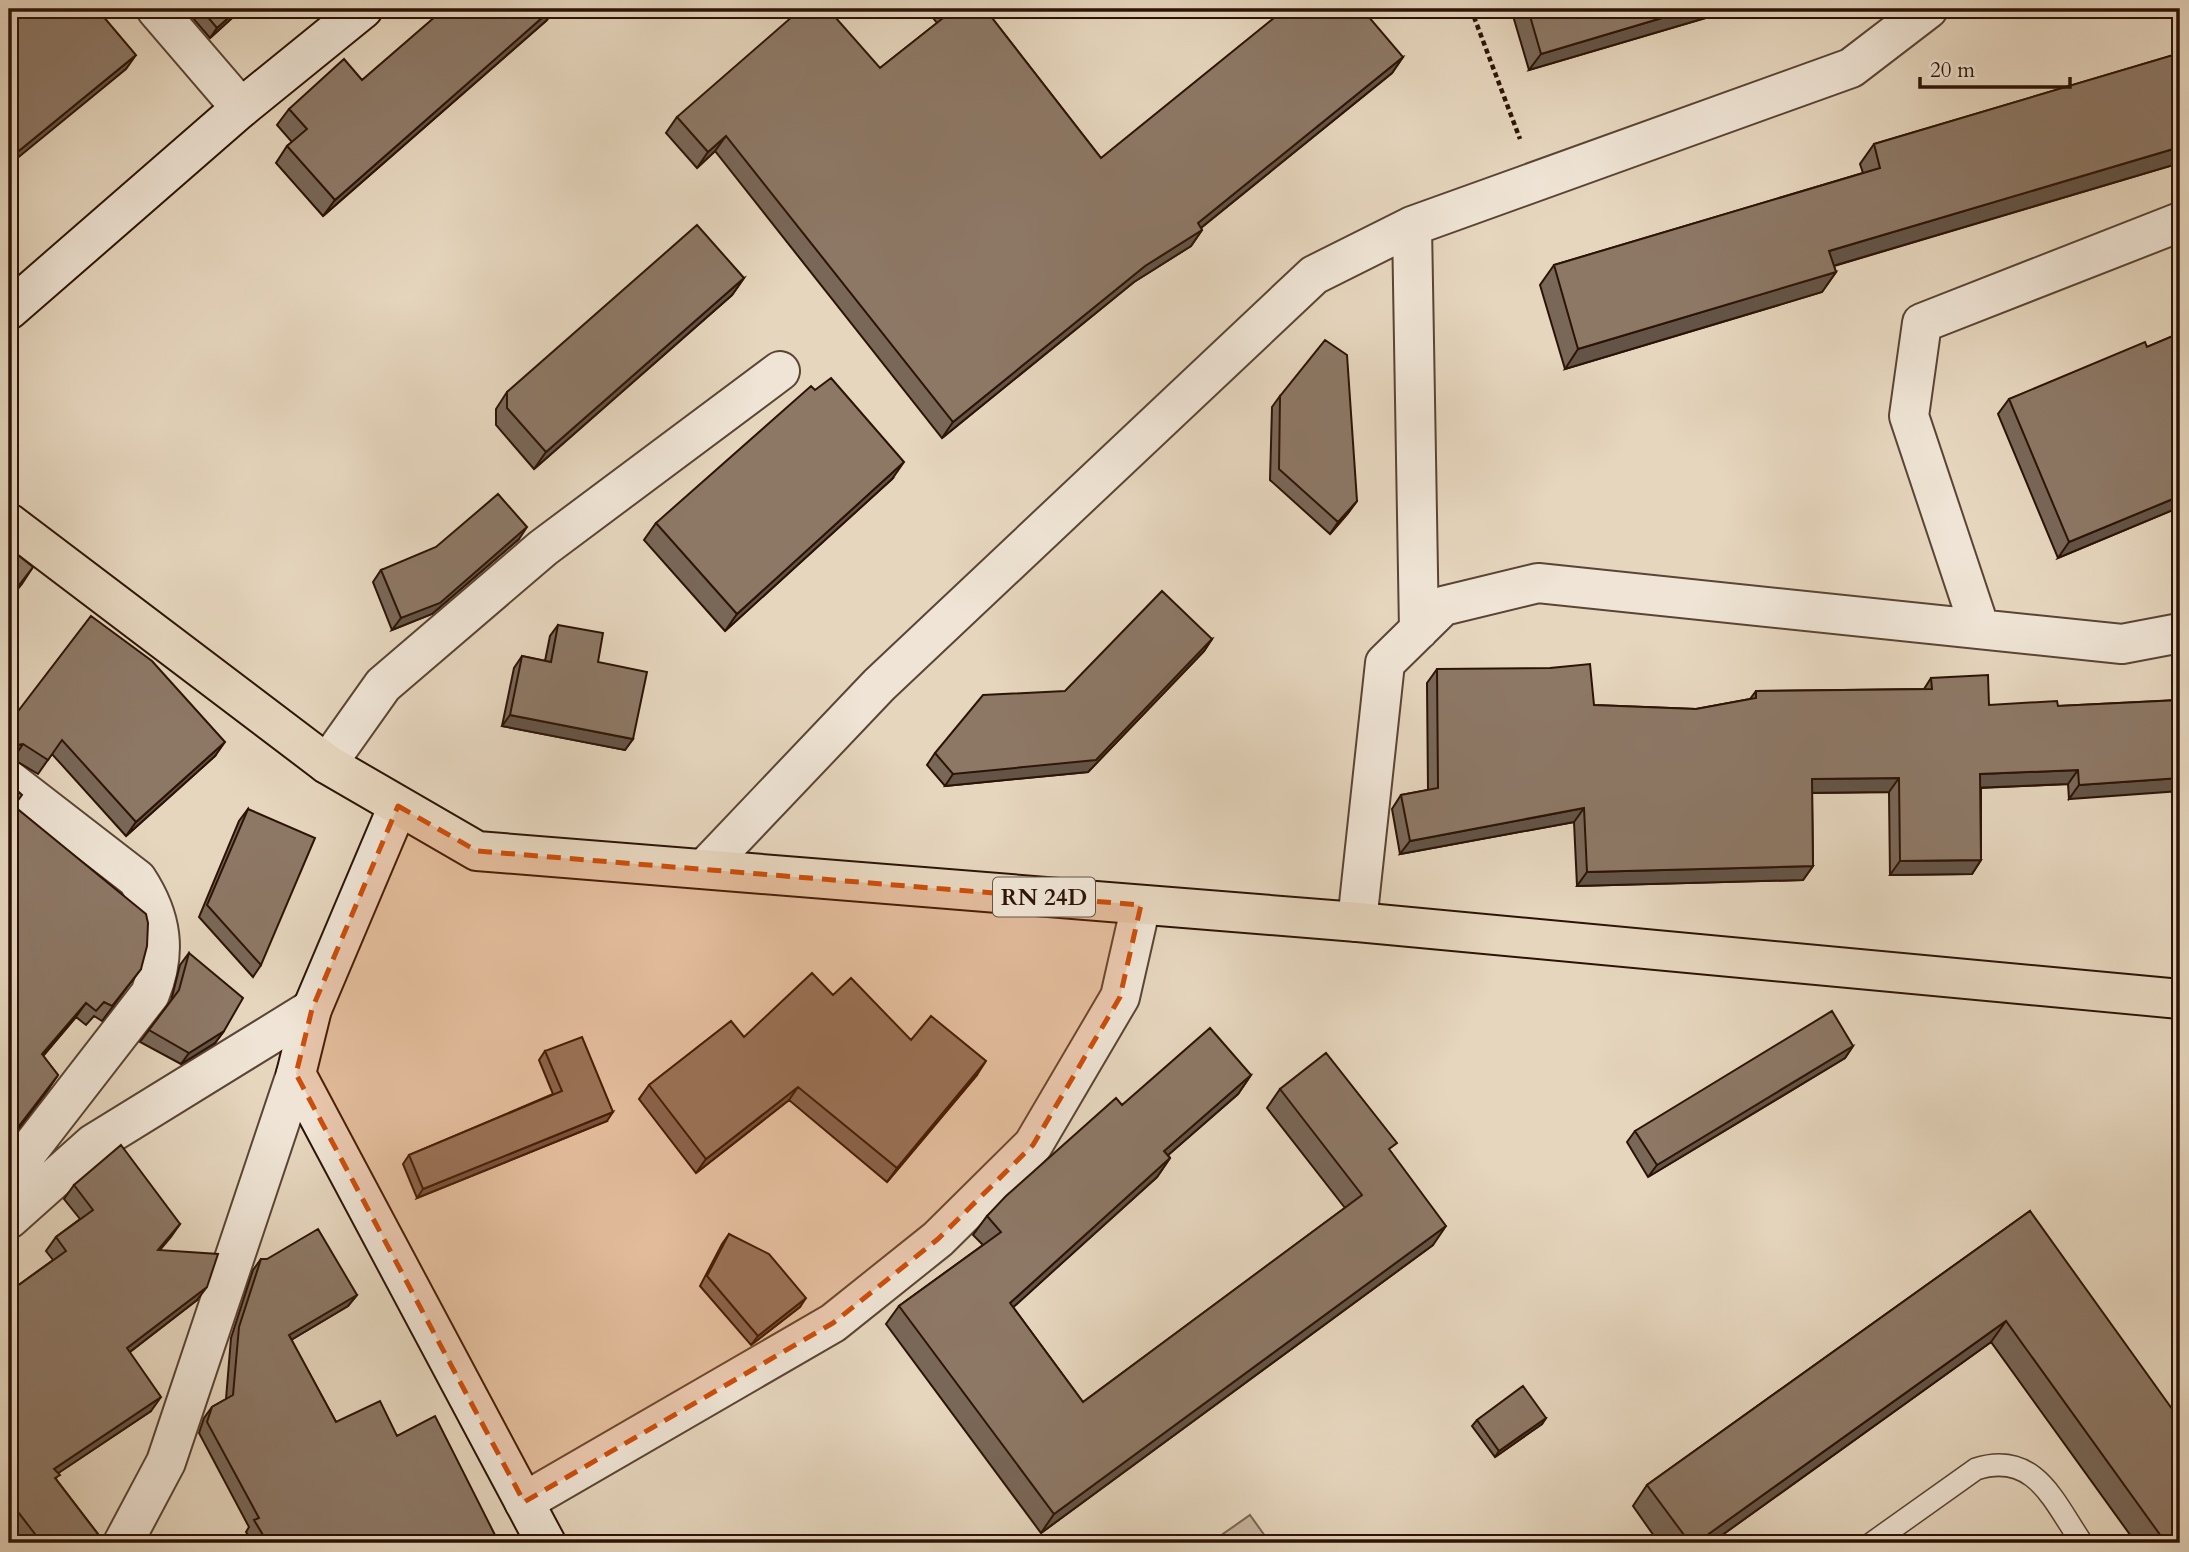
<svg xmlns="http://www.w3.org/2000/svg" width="2189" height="1552" font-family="Cardo,serif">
	<rect width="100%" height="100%" fill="#e6d6be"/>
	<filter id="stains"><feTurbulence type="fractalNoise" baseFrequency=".00286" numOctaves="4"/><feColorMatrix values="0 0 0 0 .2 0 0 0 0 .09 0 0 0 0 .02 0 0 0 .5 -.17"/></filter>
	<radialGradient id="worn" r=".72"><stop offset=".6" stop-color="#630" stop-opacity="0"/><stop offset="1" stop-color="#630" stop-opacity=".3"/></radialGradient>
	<path fill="#c6b59f" stroke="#796452" stroke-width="2" d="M 1250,1515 L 1270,1543 L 1210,1543 Z"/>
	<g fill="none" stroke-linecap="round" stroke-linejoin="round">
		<g stroke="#5a4434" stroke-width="24">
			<path id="lane" d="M 1872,1543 L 1976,1469 C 2035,1450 2054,1502 2082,1543"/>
		</g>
		<g stroke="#5a4434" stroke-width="42">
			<path id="street" d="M 156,9 L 241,108
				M 1980,629 L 1909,416 L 1922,323 L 2180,222
				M 1419,630 L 1412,226 L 1851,68 L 1928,9
				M 327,764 L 383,685 L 543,548 L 780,371
				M 9,780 L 137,879 C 162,917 167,952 150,994 L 9,1176
				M 704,869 L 879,685 L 1314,275 L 1412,226
				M 1357,922 L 1385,663 L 1443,606 L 1538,583 L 2122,644 L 2180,633
				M 9,1219 L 93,1144 L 312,1009
				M 524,1502 L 833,1323 L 938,1239 L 1033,1145 L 1120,997 L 1141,905
				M 123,1543 L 166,1462 L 296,1074"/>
		</g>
		<g stroke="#2c1306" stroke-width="42">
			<path id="secondary" d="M 9,310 L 241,108 L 363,9
				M 398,806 L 312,1009 L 296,1074 L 546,1543"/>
		</g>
		<g stroke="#2c1306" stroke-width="42">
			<path id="primary" d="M 9,523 L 327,764 L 477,851 L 1357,922 L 2180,999"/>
		</g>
		<path stroke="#2c1306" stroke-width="4.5" stroke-dasharray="5 3.5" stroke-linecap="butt" d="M 1471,9 L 1520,139"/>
		<use href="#lane" stroke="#efe4d5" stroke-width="21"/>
		<use href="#street" stroke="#efe4d5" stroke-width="38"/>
		<use href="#secondary" stroke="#efe4d5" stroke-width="38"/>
		<use href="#primary" stroke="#e6d6be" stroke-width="38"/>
	</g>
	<path fill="#796758" stroke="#2c1306" stroke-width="2" d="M 185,9 L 242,9 L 210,38 Z
		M 926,9 L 985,9 L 1101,158 L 1403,57 L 1392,73 L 1201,228 L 1202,230 L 1191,246 L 1134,282 L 942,438 L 715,151 L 697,168 L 666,133 L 677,117 L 880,68 L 937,23 Z
		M 1511,9 L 1736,9 L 1529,70 Z
		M 547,20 L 323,216 L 276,163 L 287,146 L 292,142 L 277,125 L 289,109 L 362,80 Z
		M 2180,53 L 2180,163 L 1834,266 L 1836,272 L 1822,292 L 1565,369 L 1540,285 L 1554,265 L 1863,173 L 1860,164 L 1874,144 Z
		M 744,278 L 732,295 L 534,469 L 496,425 L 496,409 L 507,392 Z
		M 2180,333 L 2180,507 L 2058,558 L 1998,414 L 2009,399 L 2147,347 Z
		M 1280,396 L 1357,501 L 1348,513 L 1330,534 L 1270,480 L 1272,407 Z
		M 892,479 L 725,631 L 644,540 L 656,523 Z
		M 519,539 L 432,614 L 392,630 L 373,582 L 381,570 Z
		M 558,625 L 598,662 L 633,739 L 625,750 L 502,726 L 514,668 L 522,656 L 545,661 L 550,636 Z
		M 1212,639 L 1204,651 L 1088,772 L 945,786 L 927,765 L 935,753 Z
		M 1437,669 L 1594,705 L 1696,709 L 1750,699 L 1756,691 L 1924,689 L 1931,678 L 1989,705 L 2058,706 L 2180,700 L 2069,799 L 2068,784 L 1981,788 L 1981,860 L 1972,874 L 1890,875 L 1889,792 L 1812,793 L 1813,866 L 1803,880 L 1577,886 L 1574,822 L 1400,854 L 1392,809 L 1401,795 L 1428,790 L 1427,683 Z
		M 9,723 L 215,756 L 126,836 L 52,754 L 38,774 L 13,759 Z
		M 9,783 L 14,806 L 141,969 L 102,1021 L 94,1016 L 86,1025 L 76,1017 L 43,1056 L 58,1075 L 9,1141 Z
		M 248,809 L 261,965 L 253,977 L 199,917 L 239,821 Z
		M 189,953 L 224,1031 L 215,1043 L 181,1064 L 140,1042 L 171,1001 L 180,965 Z
		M 833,995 L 911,1040 L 977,1075 L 887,1182 L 789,1100 L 696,1173 L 639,1099 L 649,1085 L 744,1037 Z
		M 1853,1046 L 1845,1058 L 1648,1177 L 1627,1142 L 1635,1131 Z
		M 545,1051 L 607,1121 L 417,1198 L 403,1164 L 409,1155 L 553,1094 L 539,1060 Z
		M 1251,1075 L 1238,1094 L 1168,1155 L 1170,1158 L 1157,1177 L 1013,1307 L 1083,1402 L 1345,1208 L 1267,1108 L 1280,1089 L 1391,1152 L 1433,1245 L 1041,1533 L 886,1324 L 899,1306 L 983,1245 L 973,1235 L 987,1216 L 1122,1105 Z
		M 74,1185 L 180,1224 L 159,1250 L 197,1300 L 130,1352 L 151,1411 L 58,1473 L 56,1479 L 104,1542 L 103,1543 L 22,1543 L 9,1526 L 9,1292 L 53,1260 L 46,1251 L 56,1237 L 80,1219 L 64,1199 Z
		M 2030,1211 L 2180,1543 L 2136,1543 L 1991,1342 L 1711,1543 L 1659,1543 L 1633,1506 L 1647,1485 Z
		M 729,1234 L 800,1307 L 751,1345 L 700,1286 L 722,1244 Z
		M 261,1259 L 357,1295 L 348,1306 L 291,1340 L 336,1422 L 397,1436 L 499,1543 L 251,1540 L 246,1532 L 249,1527 L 199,1433 L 204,1418 L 212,1407 L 226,1399 L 231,1338 L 253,1270 Z
		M 1546,1418 L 1542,1424 L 1495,1457 L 1472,1426 L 1477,1420 Z"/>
	<path fill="#635447" stroke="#2c1306" stroke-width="2" d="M 238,9 L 242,9 L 210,38 L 217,28 Z
		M 552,9 L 555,9 L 547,20 L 323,216 L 335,200 Z
		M 1692,9 L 1736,9 L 1529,70 L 1541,54 Z
		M 136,55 L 126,69 L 9,165 L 9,159 Z
		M 1403,57 L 1392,73 L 1187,239 L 1198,223 Z
		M 726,136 L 715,151 L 697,168 L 708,152 Z
		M 2180,147 L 2180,163 L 1816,271 L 1829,251 Z
		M 1202,230 L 1191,246 L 1134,282 L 942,438 L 953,422 L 1145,266 Z
		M 1836,272 L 1822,292 L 1565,369 L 1578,349 Z
		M 744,278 L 732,295 L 534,469 L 546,452 Z
		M 904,462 L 892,479 L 725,631 L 737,614 Z
		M 2180,496 L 2180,507 L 2058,558 L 2069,542 Z
		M 1357,501 L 1348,513 L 1330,534 L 1338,522 Z
		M 527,527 L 519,539 L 432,614 L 392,630 L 401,618 Z
		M 33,567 L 22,584 L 9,600 L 9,598 Z
		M 1212,639 L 1204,651 L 1088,772 L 945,786 L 953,774 Z
		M 510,715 L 633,739 L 625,750 L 502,726 Z
		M 225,742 L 215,756 L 126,836 L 136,822 Z
		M 23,744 L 13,759 L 9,759 L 9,747 L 10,746 Z
		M 2078,770 L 2068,784 L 1971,788 L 1980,774 Z
		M 1899,778 L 1889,792 L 1802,793 L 1812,779 Z
		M 2180,778 L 2180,791 L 2069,799 L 2079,785 Z
		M 1584,808 L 1574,822 L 1400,854 L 1410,841 Z
		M 1981,860 L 1972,874 L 1890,875 L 1900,861 Z
		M 1813,866 L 1803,880 L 1577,886 L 1587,872 Z
		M 86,1003 L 76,1017 L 32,1069 L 42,1054 Z
		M 224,1031 L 215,1043 L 181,1064 L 189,1053 Z
		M 1853,1046 L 1845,1058 L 1648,1177 L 1657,1165 Z
		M 986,1061 L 977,1075 L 887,1182 L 897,1168 Z
		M 58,1075 L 48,1090 L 9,1141 L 9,1139 Z
		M 1251,1075 L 1238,1094 L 1151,1170 L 1164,1151 Z
		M 798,1087 L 789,1100 L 696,1173 L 706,1159 Z
		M 613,1112 L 607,1121 L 417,1198 L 423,1189 Z
		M 1170,1158 L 1157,1177 L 997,1322 L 1010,1303 Z
		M 180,1224 L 171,1237 L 148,1264 L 158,1250 Z
		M 1446,1226 L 1433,1245 L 1041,1533 L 1054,1514 Z
		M 207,1287 L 197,1300 L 118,1361 L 127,1348 Z
		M 357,1295 L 348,1306 L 281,1346 L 289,1335 Z
		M 806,1298 L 800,1307 L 751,1345 L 758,1336 Z
		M 2006,1321 L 1991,1342 L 1711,1543 L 1696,1543 Z
		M 161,1397 L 151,1411 L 45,1482 L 54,1469 Z
		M 1546,1418 L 1542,1424 L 1495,1457 L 1499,1451 Z
		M 18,1512 L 9,1524 L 9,1519 Z"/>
	<path fill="#8d7866" stroke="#2c1306" stroke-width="2" d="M 9,9 L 97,9 L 136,55 L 9,159 Z
		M 201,9 L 238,9 L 217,28 Z
		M 444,9 L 552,9 L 335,200 L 287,146 L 307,129 L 289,109 L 344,59 L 362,80 Z
		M 801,9 L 828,9 L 880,68 L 952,11 L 950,9 L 985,9 L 1101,158 L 1285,9 L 1362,9 L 1403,57 L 1198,223 L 1202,230 L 1145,266 L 953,422 L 726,136 L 708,152 L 677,117 Z
		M 1528,9 L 1692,9 L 1541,54 Z
		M 2180,53 L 2180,147 L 1829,251 L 1836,272 L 1578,349 L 1554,265 L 1880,168 L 1874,144 Z
		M 697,225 L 744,278 L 546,452 L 507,408 L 507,392 Z
		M 2180,333 L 2180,496 L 2069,542 L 2009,399 L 2145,342 L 2147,347 Z
		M 1325,340 L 1347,355 L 1357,501 L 1338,522 L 1279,469 L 1280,396 Z
		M 831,378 L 904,462 L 737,614 L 656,523 L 811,386 L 815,390 Z
		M 498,494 L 527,527 L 440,603 L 401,618 L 381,570 L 436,547 Z
		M 9,548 L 33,567 L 9,598 Z
		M 1162,591 L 1212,639 L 1096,760 L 953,774 L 935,753 L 983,695 L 1065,691 Z
		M 91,616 L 152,661 L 225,742 L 136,822 L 62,740 L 48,760 L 23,744 L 10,746 L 9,747 L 9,723 Z
		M 558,625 L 603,633 L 598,662 L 647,672 L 633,739 L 510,715 L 522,656 L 551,662 Z
		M 1590,664 L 1594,705 L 1696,709 L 1756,698 L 1756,691 L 1932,689 L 1931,678 L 1988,675 L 1989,705 L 2057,701 L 2058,706 L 2180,700 L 2180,778 L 2079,785 L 2078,770 L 1980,774 L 1981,860 L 1900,861 L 1899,778 L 1812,779 L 1813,866 L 1587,872 L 1584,808 L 1410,841 L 1401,795 L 1438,788 L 1437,669 L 1550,668 Z
		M 9,783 L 22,795 L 14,806 L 146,914 L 148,923 L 147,946 L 141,969 L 112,1006 L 104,1002 L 96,1011 L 86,1003 L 42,1054 L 58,1075 L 9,1139 Z
		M 248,809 L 315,838 L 261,965 L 207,905 Z
		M 189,953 L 243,998 L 224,1031 L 189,1053 L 149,1030 L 179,990 Z
		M 812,973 L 833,995 L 851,978 L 911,1040 L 931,1016 L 986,1061 L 897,1168 L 798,1087 L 706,1159 L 649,1085 L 731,1021 L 744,1037 Z
		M 1832,1011 L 1853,1046 L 1657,1165 L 1635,1131 Z
		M 1210,1028 L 1251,1075 L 1164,1151 L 1170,1158 L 1010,1303 L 1083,1402 L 1362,1195 L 1280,1089 L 1326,1053 L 1397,1143 L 1389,1149 L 1446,1226 L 1054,1514 L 899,1306 L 1001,1232 L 987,1216 L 1006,1196 L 1116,1098 L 1122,1105 Z
		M 582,1037 L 613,1112 L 423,1189 L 409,1155 L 562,1091 L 545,1051 Z
		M 121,1145 L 180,1224 L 158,1250 L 218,1254 L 207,1287 L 127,1348 L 161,1397 L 54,1469 L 60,1475 L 55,1478 L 104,1542 L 102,1543 L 42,1543 L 18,1512 L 9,1519 L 9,1292 L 66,1251 L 56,1237 L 93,1210 L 74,1185 Z
		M 2030,1211 L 2180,1420 L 2180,1543 L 2166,1543 L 2006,1321 L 1696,1543 L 1690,1543 L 1647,1485 Z
		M 318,1229 L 357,1295 L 289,1335 L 336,1422 L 380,1401 L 397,1436 L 435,1416 L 499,1543 L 242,1543 L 263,1535 L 254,1520 L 259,1518 L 207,1422 L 212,1407 L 233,1395 L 239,1327 L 261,1259 L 267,1259 Z
		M 729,1234 L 769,1254 L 806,1298 L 758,1336 L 707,1276 Z
		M 1523,1386 L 1546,1418 L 1499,1451 L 1477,1420 Z"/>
	<path fill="#cc4e0b" fill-opacity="0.2" stroke="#cc4e0b" stroke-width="5" stroke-dasharray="14 9" stroke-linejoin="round" d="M 398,806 L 477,851 L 1141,905 L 1120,997 L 1033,1145 L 938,1239 L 833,1323 L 524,1502 L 296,1074 L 312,1009 Z"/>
	<g text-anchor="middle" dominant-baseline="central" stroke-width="6" stroke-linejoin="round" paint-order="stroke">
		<rect fill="#efe4d5" stroke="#665244" stroke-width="2" x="993" y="877.5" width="102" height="39" rx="5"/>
		<g font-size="23" font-weight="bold" fill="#2c1306">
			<text x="1044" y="897">RN 24D</text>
		</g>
	</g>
	<rect width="2189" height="1552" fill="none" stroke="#e6d6be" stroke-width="35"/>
	<rect x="10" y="10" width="2168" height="1531" fill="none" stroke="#2c1306" stroke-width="3.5"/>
	<rect x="18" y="18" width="2154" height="1517" fill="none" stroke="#2c1306" stroke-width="2"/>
	<path d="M1920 77v10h150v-10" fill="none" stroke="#2c1306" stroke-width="3.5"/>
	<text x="1930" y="77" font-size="21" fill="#2c1306" stroke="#efe4d5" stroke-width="5" paint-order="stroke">20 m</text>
	<rect width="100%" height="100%" filter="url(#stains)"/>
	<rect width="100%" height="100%" fill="url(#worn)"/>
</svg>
